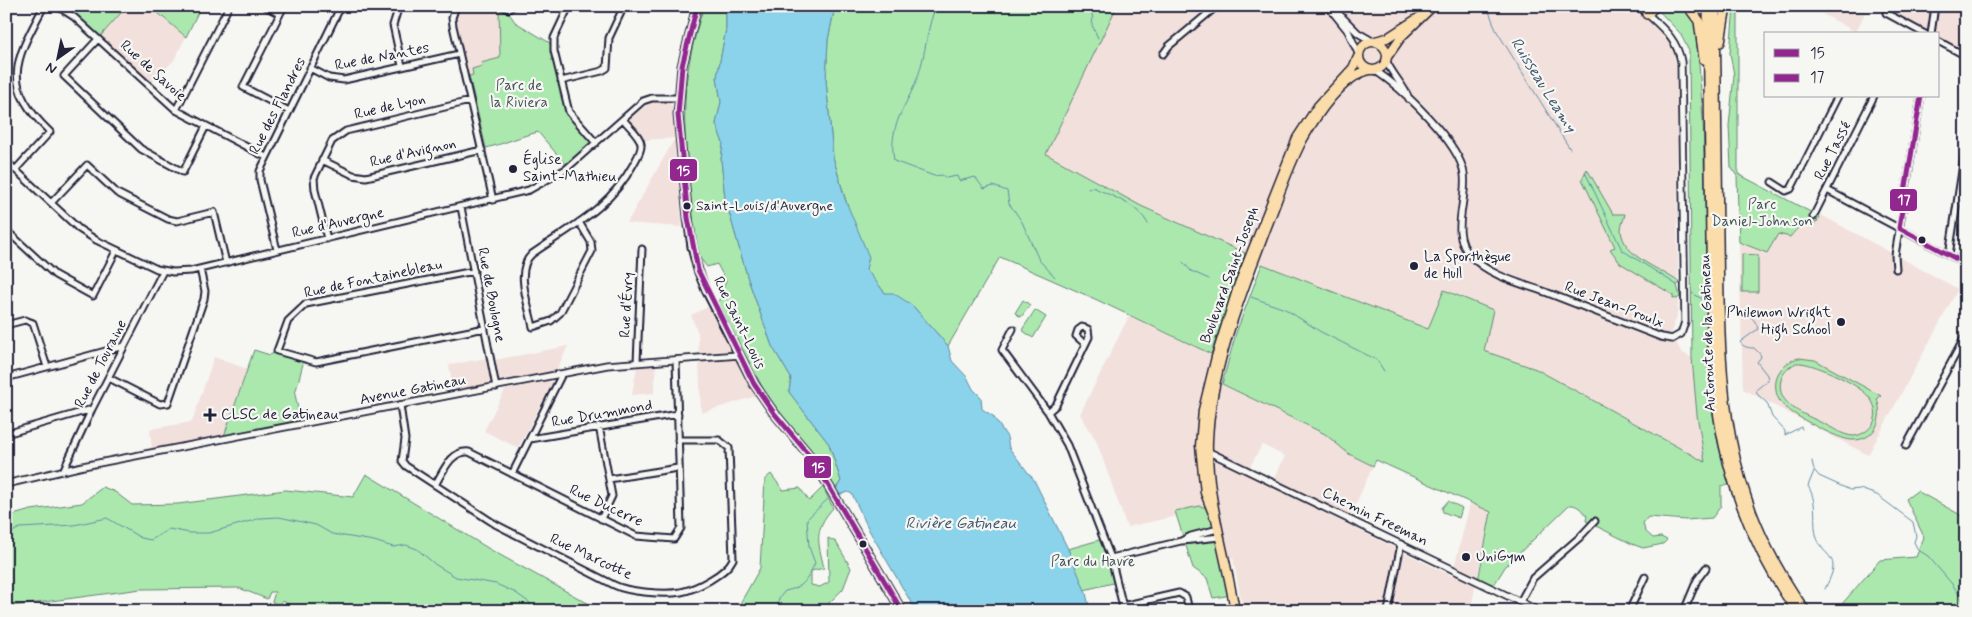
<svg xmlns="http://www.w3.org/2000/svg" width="1972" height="617" font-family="Mynerve,sans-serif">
	<rect width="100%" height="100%" fill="#f6f6f2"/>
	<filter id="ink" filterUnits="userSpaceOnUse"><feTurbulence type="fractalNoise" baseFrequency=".02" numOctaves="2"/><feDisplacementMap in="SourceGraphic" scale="10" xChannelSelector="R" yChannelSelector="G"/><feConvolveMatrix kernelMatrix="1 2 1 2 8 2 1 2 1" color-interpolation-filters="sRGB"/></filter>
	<g filter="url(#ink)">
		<path fill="#f2e0dc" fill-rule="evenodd" d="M 127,6 L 150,6 L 186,37 L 174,60 L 149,86 L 98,39 Z
			M 456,6 L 499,6 L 500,58 L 482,63 L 482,67 L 473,75 L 465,77 L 453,13 Z
			M 1116,6 L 1634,6 L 1671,45 L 1674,54 L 1677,76 L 1678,303 L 1677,316 L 1671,332 L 1681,352 L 1692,358 L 1697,415 L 1706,462 L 1536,369 L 1519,364 L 1260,263 L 1245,253 L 1141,206 L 1046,154 Z
			M 1808,6 L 1868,6 L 1856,32 Z
			M 1888,6 L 1966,6 L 1966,52 L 1938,38 L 1938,34 L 1930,34 L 1887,10 Z
			M 659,101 L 669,102 L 674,109 L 682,227 L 627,223 L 675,138 L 644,140 L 628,120 L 649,103 Z
			M 1821,215 L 1958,289 L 1868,455 L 1743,389 L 1739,242 L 1767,253 L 1778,234 L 1792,235 L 1804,223 L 1816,222 Z
			M 708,307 L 756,396 L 701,413 L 698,333 L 691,315 Z
			M 1129,316 L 1216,357 L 1210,379 L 1325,434 L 1349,454 L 1373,466 L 1349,519 L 1319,504 L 1314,508 L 1452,576 L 1470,504 L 1492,512 L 1470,611 L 1243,611 L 1233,558 L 1226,561 L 1210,510 L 1198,506 L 1175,511 L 1177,516 L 1127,527 L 1096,440 L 1080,414 ZM 1262,445 L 1285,456 L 1273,482 L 1248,470 Z
			M 568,346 L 556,371 L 499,381 L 495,360 Z
			M 214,357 L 247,369 L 223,439 L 186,442 L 152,449 L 150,429 L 192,422 Z
			M 487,358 L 491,383 L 453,390 L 449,365 Z
			M 656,365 L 654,393 L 632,395 L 637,367 Z
			M 548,381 L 552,383 L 518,448 L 484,431 L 505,390 Z"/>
		<path fill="#abe8ae" stroke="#668574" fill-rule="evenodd" d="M 61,6 L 127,6 L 98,39 Z
			M 150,6 L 201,6 L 186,37 Z
			M 499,6 L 506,9 L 515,22 L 550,43 L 566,112 L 591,142 L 566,165 L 538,132 C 520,136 504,144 486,148 L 469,76 L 473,75 L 472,69 L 482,66 L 481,63 L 500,58 Z
			M 704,6 L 726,6 L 726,29 L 717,77 L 721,102 L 716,124 L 723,143 L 721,160 L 725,198 L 748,279 L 772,346 L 791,378 L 789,392 L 829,444 L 841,481 L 834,491 L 818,461 L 766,394 L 718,303 L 726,281 L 717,264 L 707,267 L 700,258 C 691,211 683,149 685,101 C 686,69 694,37 704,6 Z
			M 835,6 L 1117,6 L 1046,154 L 1141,206 L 1245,253 L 1211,354 L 1095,299 L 1000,257 L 948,346 L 912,305 L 885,293 L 866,269 L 833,157 L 826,80 L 828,40 Z
			M 1661,6 L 1681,6 L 1687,9 L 1696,22 L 1703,119 L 1710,393 L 1717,438 L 1729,485 L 1721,486 L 1721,506 L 1712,518 L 1686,520 L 1648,517 L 1643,523 L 1645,531 L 1653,538 L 1661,537 L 1667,540 L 1663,544 L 1643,548 L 1632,544 L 1586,521 L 1587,516 C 1582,510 1577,504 1569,505 L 1505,567 L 1492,588 L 1478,581 L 1491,512 L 1376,460 L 1373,466 L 1349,454 L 1325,434 L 1222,384 L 1236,333 L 1262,264 L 1428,329 L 1444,290 L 1493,310 L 1484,351 L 1536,369 L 1705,462 L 1697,415 L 1692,358 L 1689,51 L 1680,33 L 1657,9 Z
			M 1734,6 L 1738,6 L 1738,174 L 1820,217 L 1816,223 C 1803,220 1798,228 1790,237 L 1778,234 L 1767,253 L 1739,242 L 1737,176 L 1731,167 L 1729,126 L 1734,75 L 1730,53 Z
			M 1587,169 L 1613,214 L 1625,214 C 1624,220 1621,224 1621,230 C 1623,258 1661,268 1680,283 L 1677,285 L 1680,297 L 1677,299 L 1673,298 L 1673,295 L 1620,263 L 1610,249 L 1615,247 L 1582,179 Z
			M 1742,254 L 1758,255 L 1758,292 L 1742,292 Z
			M 1023,300 L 1030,305 L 1021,317 L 1015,313 Z
			M 1035,310 L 1046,317 L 1033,338 L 1022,330 Z
			M 254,350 L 270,355 L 277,351 L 304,360 L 295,394 L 301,424 L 223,439 Z
			M 1799,358 L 1815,360 L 1881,396 L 1877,399 C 1884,418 1876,441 1852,440 C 1839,440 1789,414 1781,403 C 1775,395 1774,383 1778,374 C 1783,365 1790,360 1799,358 ZM 1796,363 C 1811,361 1858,384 1868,396 C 1875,403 1878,415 1873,424 C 1869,430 1862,435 1854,436 C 1843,436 1832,427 1822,423 C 1805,414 1775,405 1781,380 C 1783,372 1789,367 1796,363 Z
			M 366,474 L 491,550 L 602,611 L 301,611 L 283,601 L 278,604 L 272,602 L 275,592 L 270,592 L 267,599 L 239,588 L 141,589 L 6,607 L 6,517 L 31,510 L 82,503 L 103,487 L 115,492 L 132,505 L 178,504 L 286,490 L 353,497 Z
			M 771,474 L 783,490 L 800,488 L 809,501 L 823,487 L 833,508 C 813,530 818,542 824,568 L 811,571 L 811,585 L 820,587 L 829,582 L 828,538 L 836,542 L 851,568 L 843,589 L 829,603 L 827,611 L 731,611 L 737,609 L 760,568 L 765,479 Z
			M 1917,491 L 1966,518 L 1966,611 L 1836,611 L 1880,560 L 1916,557 L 1924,537 L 1906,499 Z
			M 1448,501 L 1462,508 L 1459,518 L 1443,512 L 1442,508 Z
			M 1200,506 L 1210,509 L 1232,595 L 1213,598 L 1207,578 L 1193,568 L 1175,511 Z
			M 1103,539 L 1117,582 L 1084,590 L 1068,549 Z"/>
		<path fill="#8ad3eb" stroke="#608ca5" d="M 726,6 L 835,6 L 828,40 L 826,80 L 833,157 L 845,199 L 869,257 L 866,269 L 885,293 L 893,293 L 912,305 L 948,346 L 952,361 L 967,377 L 973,389 L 981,397 L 982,409 L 993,416 L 1007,437 L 1009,448 L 1034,480 L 1068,549 L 1086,593 L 1090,611 L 916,611 L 869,530 L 852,494 L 848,492 L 838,495 L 836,489 L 841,481 L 829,444 L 789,392 L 791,378 L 772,346 L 748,279 L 725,198 L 721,160 L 723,143 L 716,124 L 721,102 L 717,77 L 726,29 Z"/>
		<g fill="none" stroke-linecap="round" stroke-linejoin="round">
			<path stroke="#608ca5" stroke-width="1" d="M 936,6 C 927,28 927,44 921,66 C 912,103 887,119 894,161 L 934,176 L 942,175 L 946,178 L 957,176 L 959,181 L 975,177 L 984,189 L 993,186 L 1007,191 L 1009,204 L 1013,209
				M 1089,6 L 1093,18 L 1092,25 L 1098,38
				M 1487,6 L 1496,30 L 1570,149
				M 1585,172 L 1622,250 L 1677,285
				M 1088,189 L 1093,187 C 1111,196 1139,205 1148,224
				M 1014,210 L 1022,222 L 1039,260 L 1055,277
				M 1183,262 L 1191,271 L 1209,279
				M 1692,293 L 1702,299
				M 1251,297 L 1285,309 L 1321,332 L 1377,360 L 1384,371
				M 1727,308 C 1740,311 1755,314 1758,329 L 1740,342 C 1743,347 1748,348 1754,348 L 1760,354 L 1761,357 L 1757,362 L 1767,375 L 1768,380 L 1756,390 L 1758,395 L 1767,403 L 1772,417 L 1785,431 L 1785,435 L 1801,427 L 1802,429
				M 1812,461 L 1814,470 L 1819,476 L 1850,490 L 1860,489 L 1877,495 L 1913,522 L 1916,536 L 1914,542 L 1918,550 L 1928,556 L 1952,584 L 1966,605
				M 1814,471 L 1808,486 C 1820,505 1810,525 1819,543 C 1823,552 1833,556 1833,566 C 1833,574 1828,582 1825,589
				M 6,544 L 14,531 L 20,528 L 74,525 L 107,518 L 141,538 L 151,540 L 169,529 L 190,533 L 209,533 L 261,518 L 279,517 L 316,525 L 332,534 L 374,541 L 393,547 L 406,545 L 417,549 L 436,565 L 456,577 L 496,584 L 516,593 L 530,603 L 531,611
				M 1822,610 L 1822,611
				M 777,611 L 779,598 L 785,591 C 805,587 806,581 815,563 L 809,547 L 807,519 L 832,495"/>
			<g stroke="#22223b" stroke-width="9">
				<path id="minor" d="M 57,6 L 74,17 L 176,110 L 266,157
					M 265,6 L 280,14
					M 284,6 L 243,87 L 289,111
					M 399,6 L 393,25 L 402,66
					M 456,6 L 452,18 L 453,26 L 493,200
					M 501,6 L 509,9 L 513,6
					M 569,6 L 554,38 L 554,51 L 569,112 L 596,143
					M 1886,13 L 1925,34
					M 1931,34 L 1935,6
					M 98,39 L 64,76 L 141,149 L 183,172 L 206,126
					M 1938,41 L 1966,56
					M 1163,54 L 1169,46 L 1217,6
					M 310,68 L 329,78 L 344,80 L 459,54
					M 561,81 L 602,71 L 607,68 L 609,38 L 624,6
					M 176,110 L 229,6
					M 322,160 L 353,175 L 366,177 L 482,150
					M 6,161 L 79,229 L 96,240 L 157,269 L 173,272 L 191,271 L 529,190 L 566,169 L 643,101 L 652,98 L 679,98
					M 15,170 L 50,132 C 0,84 15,61 44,6
					M 1772,182 L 1786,191 L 1791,189 L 1838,96
					M 1827,190 L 1966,264
					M 51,203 L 87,165 L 117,193 L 168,219 L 177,221 L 214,212 L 226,263
					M 461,207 L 496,387
					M 1813,217 L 1874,96
					M 579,222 L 591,242 L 592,251 L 560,313 L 551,321 L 533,327 C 529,306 514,270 532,254 C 572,226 609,209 633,165 C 636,159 642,151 641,144 C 640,135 628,126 623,119
					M 6,230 L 55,275 L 93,296 L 116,251
					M 327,239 L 315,190 L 314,178 L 332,141 L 346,131 L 470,101
					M 277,250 L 260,180 L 260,171 L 341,6
					M 1949,255 L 1966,145
					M 1896,269 L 1895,255 L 1921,96
					M 474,271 L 306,304 L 288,321 L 277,351 L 316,362 L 485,328
					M 6,325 L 25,320 L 33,323 L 47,367
					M 1013,329 L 1002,350 L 1048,412 L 1067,445 L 1111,558 L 1124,611
					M 637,362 L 642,249
					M 6,378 L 124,346
					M 109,378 L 160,404 L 168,403 L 204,299 L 205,291 L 200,269
					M 400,405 L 405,439 L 402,461 L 406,466 L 495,524 L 614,585 C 628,592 665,595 681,592 C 696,589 726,574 733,559 L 729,448 L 719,440 L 678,440
					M 1048,412 L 1056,405 L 1089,337 L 1088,329 L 1082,327 L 1078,330 L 1076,336 L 1085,344
					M 599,426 L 612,496 L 601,519
					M 6,434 L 92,409
					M 530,439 L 678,414
					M 1906,446 L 1966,335
					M 64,469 L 92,409 L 163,271
					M 512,474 L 562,374
					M 609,479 L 678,468
					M 435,485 C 443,472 451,450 469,452 L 636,536 L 674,539 L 681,528 L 676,360
					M 1182,541 L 1220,537
					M 1111,558 L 1181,541 L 1191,536 L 1218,529
					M 1520,602 L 1533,578 L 1580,537 L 1595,521
					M 1122,606 L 1179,593 L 1186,597 L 1189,611
					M 1388,611 L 1401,544
					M 1629,611 L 1645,577
					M 1684,611 L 1697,580 L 1706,568"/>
			</g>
			<g stroke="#22223b" stroke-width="9">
				<path id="tertiary" d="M 1328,6 L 1348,31 L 1358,53
					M 1332,7 L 1358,33 L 1372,41
					M 1386,60 C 1392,75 1404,85 1409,99
					M 1374,70 C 1401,87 1460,143 1464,174 C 1468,201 1449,233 1470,255 C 1488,276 1523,284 1548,293 C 1586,308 1623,322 1661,337 L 1672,339 L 1681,334 L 1685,322 L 1681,62 C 1677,36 1657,24 1639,6
					M 1205,450 L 1539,611
					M 6,484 L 83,466 L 607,365 L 739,355"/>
			</g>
			<g stroke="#22223b" stroke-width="11">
				<path id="secondary" d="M 697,6 L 682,66 L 678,115 L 688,218 L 692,247 L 698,270 L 706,290 L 754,384 L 774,413 L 814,461 L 902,611"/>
			</g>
			<g stroke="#22223b" stroke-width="11">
				<path id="primary" d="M 1375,41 L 1387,38 L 1421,16
					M1359 56a14 14 0 1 1 28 0a14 14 0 1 1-28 0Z
					M 1387,57 L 1401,37 L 1433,6
					M 1214,516 L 1205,493 L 1200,446 L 1203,410 L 1216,357 L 1239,284 L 1297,138 L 1318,106 L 1353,68 L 1358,57
					M 1235,611 C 1226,555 1206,497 1208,440 C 1211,368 1241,296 1266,229 C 1278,199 1288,167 1303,139 C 1316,116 1343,75 1370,70"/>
			</g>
			<g stroke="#22223b" stroke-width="12">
				<path id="motorway" d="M 1688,6 L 1699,21 L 1704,59
					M 1708,6 C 1709,85 1710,163 1711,241 C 1712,289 1710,338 1715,385 C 1722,466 1750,545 1797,611
					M 1715,6 C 1716,83 1717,161 1718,238 C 1720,381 1718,488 1805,611
					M 1647,14 L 1655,6
					M 1720,42 L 1726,6"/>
			</g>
			<use href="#minor" stroke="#f6f6f2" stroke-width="5"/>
			<use href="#tertiary" stroke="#f6f6f2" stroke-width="5.5"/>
			<use href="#secondary" stroke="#f6f6f2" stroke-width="7"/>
			<use href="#primary" stroke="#faddab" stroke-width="8"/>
			<use href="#motorway" stroke="#faddab" stroke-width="9"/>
			<g stroke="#f6f6f2" stroke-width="9">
				<path id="bus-1" d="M 697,6 L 682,66 L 678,115 L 688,218 L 698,270 L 754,384 L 774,413 L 814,461 L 902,611"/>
			</g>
			<g stroke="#f6f6f2" stroke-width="9">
				<path id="bus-2" d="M 1921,96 L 1899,228 L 1966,264"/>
			</g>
			<use href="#bus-1" stroke="#922790" stroke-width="5"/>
			<use href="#bus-2" stroke="#922790" stroke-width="5"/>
		</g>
	</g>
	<g fill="#22223b" stroke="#f6f6f2" stroke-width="2">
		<circle cx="513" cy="169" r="5"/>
		<circle cx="687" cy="206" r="4.5"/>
		<circle cx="1922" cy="240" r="4.5"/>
		<circle cx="1414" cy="266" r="5"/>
		<circle cx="1841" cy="322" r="5"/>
		<path d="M207.5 407.5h5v5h5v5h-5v5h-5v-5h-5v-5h5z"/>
		<circle cx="863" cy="544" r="4.5"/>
		<circle cx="1466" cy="557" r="5"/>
	</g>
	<g text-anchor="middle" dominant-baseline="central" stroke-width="4.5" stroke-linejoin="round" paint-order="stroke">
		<g font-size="14" fill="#22223b" stroke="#f6f6f2" text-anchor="start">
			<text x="696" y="206">Saint-Louis/d'Auvergne</text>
		</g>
		<g font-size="15" fill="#22223b" stroke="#f6f6f2">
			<text transform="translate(382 57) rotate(-11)">Rue de Nantes</text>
			<text transform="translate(153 71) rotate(42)">Rue de Savoie</text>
			<text transform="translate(278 106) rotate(-63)">Rue des Flandres</text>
			<text transform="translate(390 107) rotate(-13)">Rue de Lyon</text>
			<text transform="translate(1833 151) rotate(-63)">Rue Tassé</text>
			<text transform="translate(413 153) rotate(-13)">Rue d'Avignon</text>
			<text transform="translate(338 223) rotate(-13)">Rue d'Auvergne</text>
			<text transform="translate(1230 275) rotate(-70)">Boulevard Saint-Joseph</text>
			<text transform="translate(373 279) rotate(-12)">Rue de Fontainebleau</text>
			<text transform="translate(491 295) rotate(79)">Rue de Boulogne</text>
			<text transform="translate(627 305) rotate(-87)">Rue d'Évry</text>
			<text transform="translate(1614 305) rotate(21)">Rue Jean-Proulx</text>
			<text transform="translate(739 323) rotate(64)">Rue Saint-Louis</text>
			<text transform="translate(1708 333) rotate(-92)">Autoroute de la Gatineau</text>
			<text transform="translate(101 364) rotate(-63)">Rue de Touraine</text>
			<text transform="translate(413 390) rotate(-11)">Avenue Gatineau</text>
			<text transform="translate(602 414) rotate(-10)">Rue Drummond</text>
			<text transform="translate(606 506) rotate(25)">Rue Ducerre</text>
			<text transform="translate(1375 517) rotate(26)">Chemin Freeman</text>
			<text transform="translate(591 557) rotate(25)">Rue Marcotte</text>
		</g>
		<g font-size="15" fill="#445458" stroke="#f6f6f2">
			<text x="519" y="86">Parc de<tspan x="519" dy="17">la Riviera</tspan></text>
			<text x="1762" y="205">Parc<tspan x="1762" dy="17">Daniel-Johnson</tspan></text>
			<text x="1093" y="562">Parc du Havre</text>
		</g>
		<g font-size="15" fill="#22223b" stroke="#f6f6f2" text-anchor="start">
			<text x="523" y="160">Église<tspan x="523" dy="17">Saint-Mathieu</tspan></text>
			<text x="1424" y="257">La Sporthèque<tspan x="1424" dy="17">de Hull</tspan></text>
			<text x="1831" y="313" text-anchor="end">Philemon Wright<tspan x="1831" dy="17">High School</tspan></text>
			<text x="221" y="415">CLSC de Gatineau</text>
			<text x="1476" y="557">UniGym</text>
		</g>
		<g font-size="16" font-style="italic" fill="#415770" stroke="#f6f6f2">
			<text transform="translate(1543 85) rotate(58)">Ruisseau Leamy</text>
			<text x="961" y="523">Rivière Gatineau</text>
		</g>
	</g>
	<g stroke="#f6f6f2" stroke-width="2">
		<rect x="669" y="158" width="29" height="24" rx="5" fill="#922790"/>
		<rect x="1889" y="188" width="29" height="24" rx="5" fill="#922790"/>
		<rect x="803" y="455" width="29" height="24" rx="5" fill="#922790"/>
	</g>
	<g font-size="14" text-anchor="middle" font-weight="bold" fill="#fff">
		<text x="683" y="175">15</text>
		<text x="1904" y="204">17</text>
		<text x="818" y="472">15</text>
	</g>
	<rect width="1972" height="617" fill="none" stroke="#f6f6f2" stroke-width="25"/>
	<rect x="12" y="12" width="1947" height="592" fill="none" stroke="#22223b" stroke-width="2" filter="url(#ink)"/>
	<rect x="1764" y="32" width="175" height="65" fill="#f6f6f2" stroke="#a1a1a9"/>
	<rect x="1774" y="49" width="25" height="8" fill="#922790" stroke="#a1a1a9"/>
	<text x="1810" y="58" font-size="15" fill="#22223b">15</text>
	<rect x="1774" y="74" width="25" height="8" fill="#922790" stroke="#a1a1a9"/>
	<text x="1810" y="82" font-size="15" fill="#22223b">17</text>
	<g transform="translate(58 58) rotate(213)" stroke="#f6f6f2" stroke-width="4" paint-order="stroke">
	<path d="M0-4L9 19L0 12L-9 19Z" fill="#22223b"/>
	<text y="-8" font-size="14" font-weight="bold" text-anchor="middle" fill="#22223b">N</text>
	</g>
</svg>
